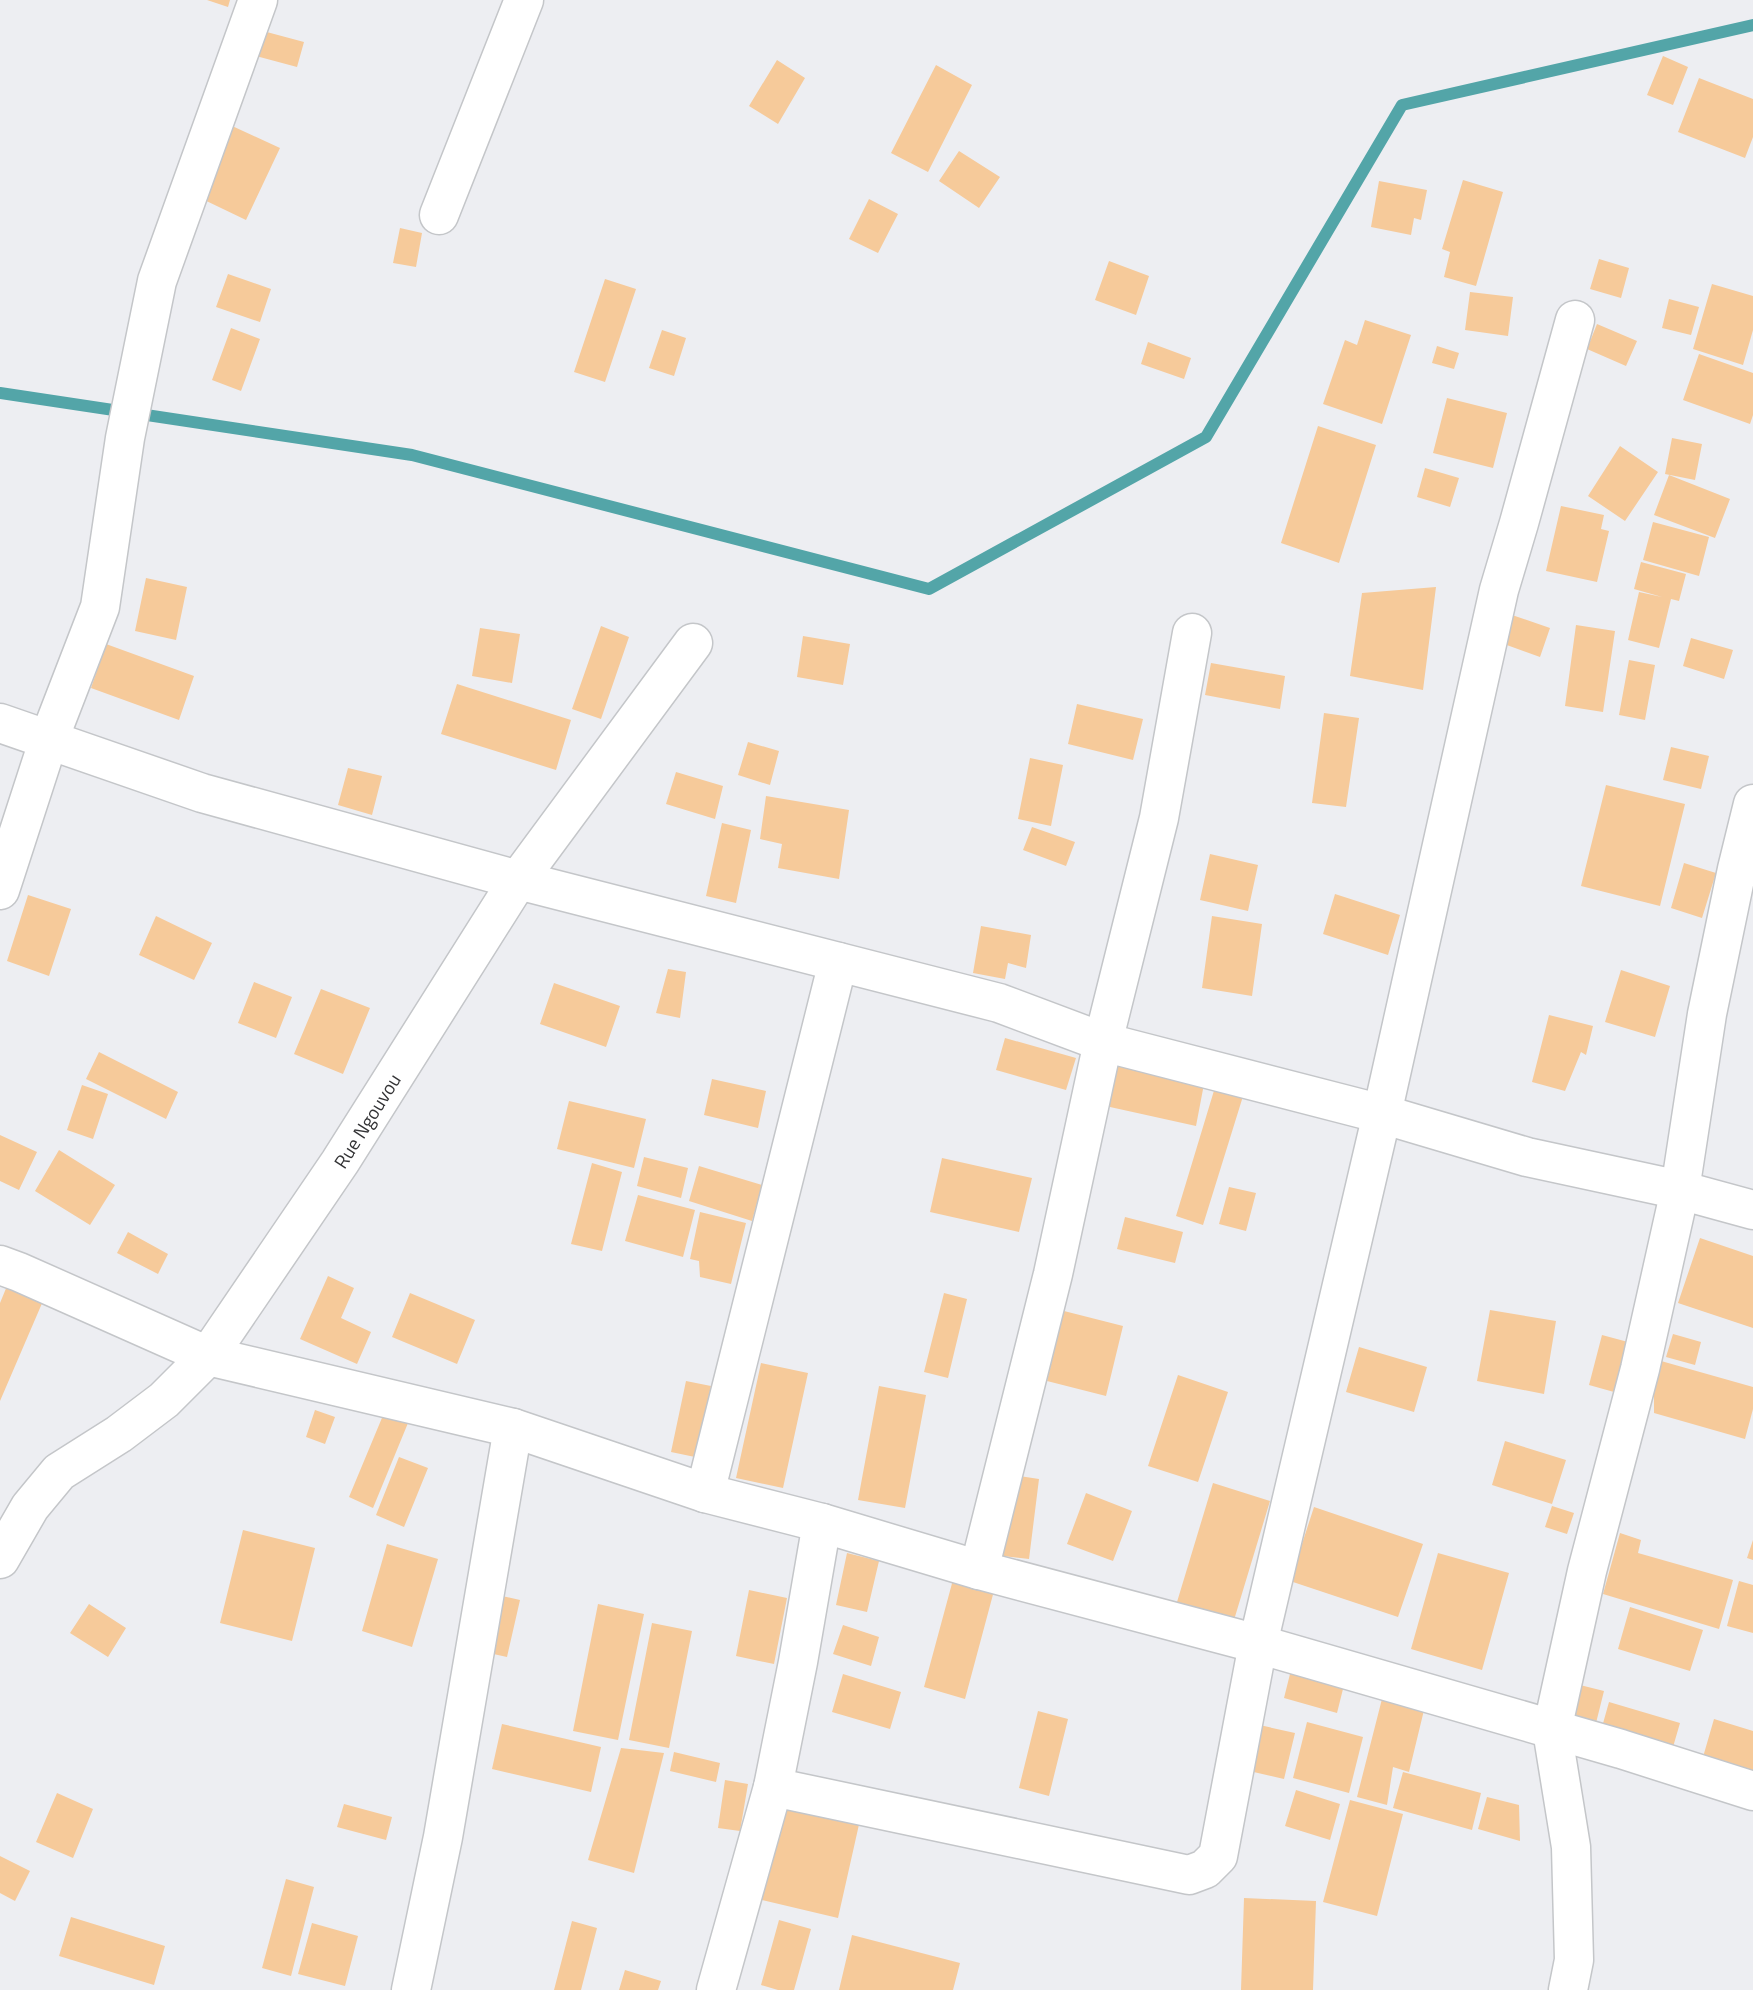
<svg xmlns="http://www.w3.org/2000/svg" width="1753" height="1990" font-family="'Titillium Web',sans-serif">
	<rect width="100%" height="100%" fill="#edeef2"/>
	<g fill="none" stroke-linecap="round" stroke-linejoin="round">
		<path stroke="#53a5a8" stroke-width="12" d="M 0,393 L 412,455 L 929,589 L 1206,437 L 1402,105 L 1753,25"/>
	</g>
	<path fill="#f6ca9a" d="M 207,0 L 230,0 L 228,7 Z
		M 263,31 L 304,42 L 297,67 L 256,56 Z
		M 1663,56 L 1688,67 L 1673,105 L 1647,95 Z
		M 777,60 L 805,78 L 778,124 L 749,106 Z
		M 936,65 L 972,85 L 928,172 L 891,153 Z
		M 1699,78 L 1753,99 L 1753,137 L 1745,158 L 1678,132 Z
		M 230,125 L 280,148 L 246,220 L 196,196 Z
		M 959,151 L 1000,177 L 979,208 L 939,181 Z
		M 1463,180 L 1503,192 L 1476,286 L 1444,277 L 1450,252 L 1442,249 Z
		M 1379,181 L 1427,190 L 1421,220 L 1414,218 L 1411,235 L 1371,227 Z
		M 869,199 L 898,214 L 878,253 L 849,239 Z
		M 400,228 L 422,233 L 416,267 L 393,263 Z
		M 1599,259 L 1629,268 L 1621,298 L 1590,289 Z
		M 1109,261 L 1149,276 L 1136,315 L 1095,300 Z
		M 228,274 L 271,289 L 260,322 L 216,307 Z
		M 605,279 L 636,289 L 605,382 L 574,372 Z
		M 1712,284 L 1753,296 L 1753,330 L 1743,365 L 1693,349 Z
		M 1470,292 L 1513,297 L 1508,336 L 1465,330 Z
		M 1669,299 L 1699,307 L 1691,335 L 1662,328 Z
		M 1365,320 L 1411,335 L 1382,424 L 1323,404 L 1345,340 L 1357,345 Z
		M 1597,324 L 1637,341 L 1626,366 L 1587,349 Z
		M 231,328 L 260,339 L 241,391 L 212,380 Z
		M 662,330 L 686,338 L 674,376 L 649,368 Z
		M 1148,342 L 1191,358 L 1184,379 L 1141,364 Z
		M 1437,346 L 1459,353 L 1454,369 L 1432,363 Z
		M 1699,354 L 1753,373 L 1753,415 L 1750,424 L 1683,400 Z
		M 1447,398 L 1507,413 L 1493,468 L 1433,453 Z
		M 1318,426 L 1376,445 L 1339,563 L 1281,543 Z
		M 1672,438 L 1702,444 L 1695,480 L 1665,474 Z
		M 1620,446 L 1658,472 L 1625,521 L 1588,496 Z
		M 1425,468 L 1459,478 L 1450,507 L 1417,497 Z
		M 1669,475 L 1730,499 L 1715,538 L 1654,515 Z
		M 1561,506 L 1604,515 L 1601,529 L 1609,531 L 1597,582 L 1546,571 Z
		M 1653,522 L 1709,537 L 1699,576 L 1643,560 Z
		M 1641,562 L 1686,574 L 1679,601 L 1671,599 L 1659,648 L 1628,640 L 1639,592 L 1662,597 L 1634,589 Z
		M 146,578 L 187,587 L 176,640 L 135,631 Z
		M 1436,587 L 1423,690 L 1350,676 L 1362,593 Z
		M 1512,615 L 1550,628 L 1540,657 L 1504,644 Z
		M 1576,625 L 1615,631 L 1603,712 L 1565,706 Z
		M 601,626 L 629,637 L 601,719 L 572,709 Z
		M 480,628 L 520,634 L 512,683 L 472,676 Z
		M 803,636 L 850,644 L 843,685 L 797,677 Z
		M 1691,638 L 1733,650 L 1724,679 L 1683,666 Z
		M 106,644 L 194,676 L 179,720 L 91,688 Z
		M 1629,660 L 1655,665 L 1645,720 L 1619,715 Z
		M 1211,663 L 1285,676 L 1280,709 L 1205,695 Z
		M 457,684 L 571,720 L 556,770 L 441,734 Z
		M 1077,704 L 1143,719 L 1133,760 L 1068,744 Z
		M 1324,713 L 1359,718 L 1346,807 L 1312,803 Z
		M 748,742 L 779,751 L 770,785 L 738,775 Z
		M 1671,747 L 1709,756 L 1701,789 L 1663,780 Z
		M 1030,758 L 1063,765 L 1051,826 L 1018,819 Z
		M 348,768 L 382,776 L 372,815 L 338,805 Z
		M 676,772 L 723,786 L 715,819 L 666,804 Z
		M 1606,785 L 1685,804 L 1660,906 L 1581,886 Z
		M 766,796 L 849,810 L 839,879 L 778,868 L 782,844 L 760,839 Z
		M 722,823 L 751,830 L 736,903 L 706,896 Z
		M 1032,827 L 1075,842 L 1066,866 L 1023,850 Z
		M 1210,854 L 1258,865 L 1248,911 L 1200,900 Z
		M 1684,863 L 1716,873 L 1702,918 L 1671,908 Z
		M 1335,894 L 1400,915 L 1388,955 L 1323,934 Z
		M 28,895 L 71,909 L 49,976 L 7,961 Z
		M 156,916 L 212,943 L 194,980 L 139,955 Z
		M 1212,916 L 1262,924 L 1252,996 L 1202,988 Z
		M 981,926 L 1031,935 L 1026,968 L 1008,963 L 1005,979 L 973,973 Z
		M 668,969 L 686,972 L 680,1018 L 656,1013 Z
		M 1621,970 L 1670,986 L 1655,1037 L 1605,1022 Z
		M 254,982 L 292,997 L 276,1038 L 238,1023 Z
		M 554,983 L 620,1006 L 606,1047 L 540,1024 Z
		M 321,989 L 370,1008 L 343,1074 L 294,1054 Z
		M 1549,1015 L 1593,1026 L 1586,1055 L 1581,1052 L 1565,1091 L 1532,1082 Z
		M 1005,1038 L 1076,1058 L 1066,1090 L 996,1070 Z
		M 99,1052 L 178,1092 L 166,1119 L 86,1079 Z
		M 1110,1063 L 1204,1084 L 1196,1126 L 1101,1105 Z
		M 712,1079 L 766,1091 L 758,1128 L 704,1115 Z
		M 1216,1084 L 1244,1093 L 1203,1225 L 1176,1216 Z
		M 82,1085 L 108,1094 L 93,1139 L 67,1130 Z
		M 569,1101 L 646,1119 L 634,1168 L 557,1149 Z
		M 0,1135 L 37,1152 L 19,1190 L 0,1181 Z
		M 59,1150 L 115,1185 L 90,1225 L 35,1191 Z
		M 644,1157 L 688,1168 L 681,1198 L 637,1186 Z
		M 942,1158 L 1032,1178 L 1019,1232 L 930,1212 Z
		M 592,1163 L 622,1172 L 602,1251 L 571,1244 Z
		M 699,1166 L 762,1185 L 752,1221 L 689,1201 Z
		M 1229,1187 L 1256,1193 L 1246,1231 L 1219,1224 Z
		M 638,1195 L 695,1210 L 683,1257 L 625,1241 Z
		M 700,1212 L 746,1223 L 731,1284 L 700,1277 L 699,1261 L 690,1259 Z
		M 1125,1217 L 1183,1232 L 1175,1263 L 1117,1249 Z
		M 128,1232 L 168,1254 L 158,1274 L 117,1253 Z
		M 1700,1238 L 1753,1256 L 1753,1328 L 1678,1303 Z
		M 328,1276 L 354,1288 L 341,1318 L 371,1332 L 357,1364 L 300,1339 Z
		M 7,1286 L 43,1301 L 0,1401 L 0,1303 Z
		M 410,1293 L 475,1320 L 457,1364 L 392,1337 Z
		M 944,1293 L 967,1299 L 948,1378 L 924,1372 Z
		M 1490,1310 L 1556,1321 L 1544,1394 L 1477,1381 Z
		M 1064,1311 L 1123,1326 L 1106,1396 L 1047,1381 Z
		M 1673,1334 L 1701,1342 L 1695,1365 L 1666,1357 Z
		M 1602,1335 L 1628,1342 L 1614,1392 L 1589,1385 Z
		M 1359,1347 L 1427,1367 L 1414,1412 L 1346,1392 Z
		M 1654,1359 L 1753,1387 L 1753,1409 L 1745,1439 L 1654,1413 Z
		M 761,1363 L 808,1373 L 783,1488 L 736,1478 Z
		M 1178,1375 L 1228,1392 L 1198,1482 L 1148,1466 Z
		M 686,1381 L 711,1386 L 695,1457 L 671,1452 Z
		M 879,1386 L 926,1395 L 905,1508 L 858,1500 Z
		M 315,1410 L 335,1417 L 325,1444 L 306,1437 Z
		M 384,1413 L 408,1423 L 373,1508 L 349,1497 Z
		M 1505,1441 L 1566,1460 L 1552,1504 L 1492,1485 Z
		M 399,1457 L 428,1468 L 404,1527 L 376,1515 Z
		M 1012,1475 L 1039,1479 L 1029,1559 L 1003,1556 Z
		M 1213,1483 L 1270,1501 L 1234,1620 L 1177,1602 Z
		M 1086,1493 L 1132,1511 L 1113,1561 L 1067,1544 Z
		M 1552,1506 L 1574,1513 L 1567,1534 L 1545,1527 Z
		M 1314,1507 L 1423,1544 L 1398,1617 L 1290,1581 Z
		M 243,1530 L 315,1548 L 292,1641 L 220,1623 Z
		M 1620,1533 L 1641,1540 L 1638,1553 L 1733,1580 L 1719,1629 L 1603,1594 Z
		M 1753,1540 L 1753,1560 L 1747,1558 Z
		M 387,1544 L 438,1559 L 412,1647 L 362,1631 Z
		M 847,1553 L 879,1561 L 867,1612 L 836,1605 Z
		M 1438,1553 L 1509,1573 L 1482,1670 L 1411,1649 Z
		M 954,1576 L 995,1587 L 965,1699 L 924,1687 Z
		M 1739,1581 L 1753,1585 L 1753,1633 L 1727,1626 Z
		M 749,1590 L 787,1598 L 774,1664 L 736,1656 Z
		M 493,1594 L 520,1600 L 507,1657 L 480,1651 Z
		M 89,1604 L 126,1628 L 108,1657 L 70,1633 Z
		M 598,1604 L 644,1614 L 618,1740 L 573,1731 Z
		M 1630,1607 L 1703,1630 L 1690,1671 L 1618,1649 Z
		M 652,1623 L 692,1631 L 669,1748 L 629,1740 Z
		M 843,1625 L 879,1637 L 871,1666 L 833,1654 Z
		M 1291,1670 L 1344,1685 L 1337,1713 L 1284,1698 Z
		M 843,1674 L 901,1692 L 890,1729 L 832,1712 Z
		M 1576,1684 L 1604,1691 L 1596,1723 L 1568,1716 Z
		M 1383,1695 L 1425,1706 L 1409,1772 L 1393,1767 L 1387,1805 L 1357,1797 Z
		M 1609,1702 L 1680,1723 L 1673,1747 L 1602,1727 Z
		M 1038,1711 L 1068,1719 L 1049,1796 L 1019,1788 Z
		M 1714,1719 L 1753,1731 L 1753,1772 L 1703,1757 Z
		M 1307,1722 L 1363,1737 L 1349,1793 L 1293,1778 Z
		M 502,1724 L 601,1747 L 591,1792 L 492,1769 Z
		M 1255,1724 L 1295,1733 L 1284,1779 L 1245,1770 Z
		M 621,1748 L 664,1753 L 634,1873 L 588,1860 Z
		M 674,1752 L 720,1763 L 716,1782 L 670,1771 Z
		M 1403,1772 L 1481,1793 L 1472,1830 L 1393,1808 Z
		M 725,1780 L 748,1784 L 740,1831 L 718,1828 Z
		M 1296,1790 L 1340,1804 L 1330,1840 L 1285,1826 Z
		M 57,1793 L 93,1809 L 73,1858 L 36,1842 Z
		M 1487,1797 L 1519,1805 L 1520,1841 L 1478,1829 Z
		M 1350,1800 L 1403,1814 L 1377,1916 L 1323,1902 Z
		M 784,1802 L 860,1820 L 838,1918 L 762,1900 Z
		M 344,1804 L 392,1817 L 386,1840 L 337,1827 Z
		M 0,1856 L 30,1871 L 15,1901 L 0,1893 Z
		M 286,1879 L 314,1887 L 291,1976 L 262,1968 Z
		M 1244,1898 L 1316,1901 L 1313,1990 L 1241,1990 Z
		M 71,1917 L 165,1946 L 154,1985 L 59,1956 Z
		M 779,1920 L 811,1929 L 794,1990 L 778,1990 L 761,1985 Z
		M 572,1921 L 597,1928 L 581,1990 L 554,1990 Z
		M 312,1923 L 358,1936 L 345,1986 L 298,1974 Z
		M 852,1935 L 960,1963 L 953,1990 L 839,1990 Z
		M 625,1970 L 661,1981 L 658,1990 L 619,1990 Z"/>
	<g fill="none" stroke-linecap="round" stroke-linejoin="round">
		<g stroke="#c4c6c9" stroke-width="41">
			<g id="minor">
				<path d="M 439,215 L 524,0"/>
				<path d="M 0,723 L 202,793 L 518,880 L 999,1003 L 1103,1042 L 1382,1114 L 1527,1157 L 1680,1190 L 1753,1210"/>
				<path d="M 0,890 L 49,739 L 100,607 L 125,438 L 157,281 L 258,0"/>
				<path d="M 0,1265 L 19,1272 L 208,1356 L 513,1428 L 705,1493 L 822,1523 L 979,1570 L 1258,1644 L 1621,1749 L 1753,1791"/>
				<path d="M 705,1493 L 838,962"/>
				<path id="s1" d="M 0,1559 L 30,1507 L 59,1472 L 119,1434 L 164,1400 L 208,1356 L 340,1162 L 518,880 L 693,643"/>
				<path d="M 979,1570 L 1053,1274 L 1103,1042 L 1159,818 L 1192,633"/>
				<path d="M 773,1787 L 1189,1875 L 1205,1869 L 1218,1856 L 1258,1644 L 1382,1114 L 1499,590 L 1519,523 L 1575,320"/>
				<path d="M 411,1990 L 443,1837 L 513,1428"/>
				<path d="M 716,1990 L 773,1787 L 798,1662 L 822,1523"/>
				<path d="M 1568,1990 L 1574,1960 L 1571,1847 L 1552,1730 L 1587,1571 L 1640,1369 L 1680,1190 L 1707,1014 L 1737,869 L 1753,804"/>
			</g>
		</g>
		<use href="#minor" stroke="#fff" stroke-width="38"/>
	</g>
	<g text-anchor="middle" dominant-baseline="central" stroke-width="5" stroke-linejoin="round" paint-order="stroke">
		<g font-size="19" fill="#343436" stroke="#fff">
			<text stroke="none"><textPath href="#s1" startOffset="579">Rue Ngouvou</textPath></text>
		</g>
	</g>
</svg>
